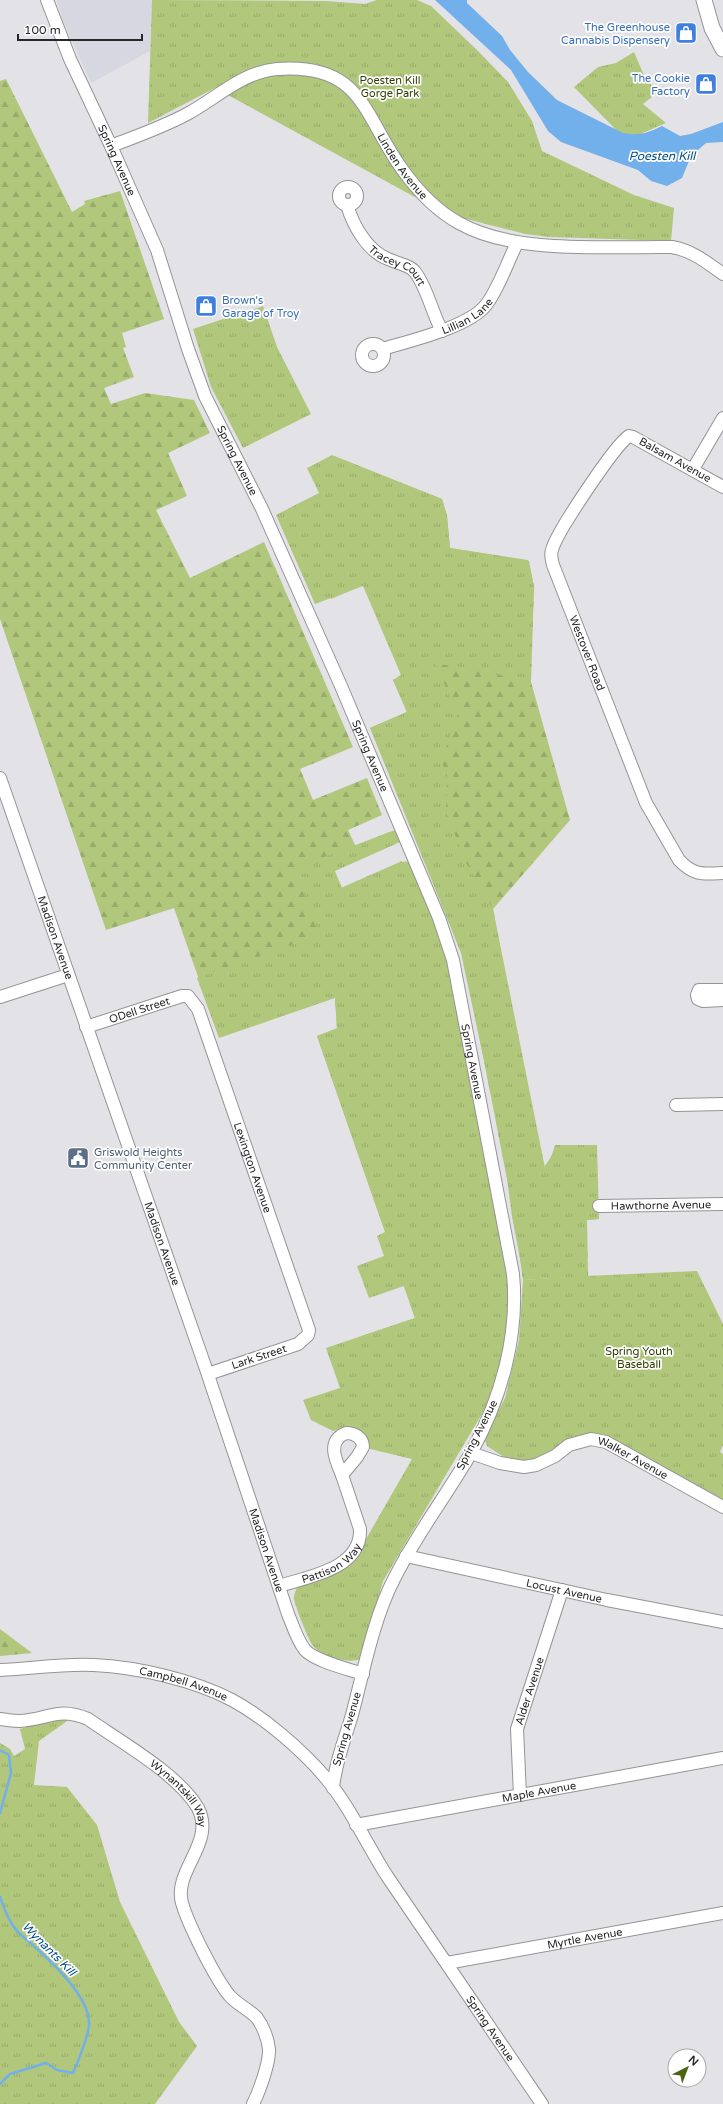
<svg xmlns="http://www.w3.org/2000/svg" width="723" height="2104" font-family="'Varela Round',sans-serif">
	<defs>
		<pattern id="forest-firs" width="22" height="20" patternUnits="userSpaceOnUse"><rect width="22" height="20" fill="#b0c77c"/><path d="M5 1l3.5 6h-7zM16 11l3.5 6h-7z" fill="#97ab6b"/></pattern>
		<pattern id="park-tufts" width="24" height="20" patternUnits="userSpaceOnUse"><rect width="24" height="20" fill="#b0c77c"/><path d="M3 7l-1-3M5 7V3M7 7l1-3M15 17l-1-3M17 17v-4M19 17l1-3" fill="none" stroke="#97ab6b"/></pattern>
	</defs>
	<rect width="100%" height="100%" fill="#e3e2e6"/>
	<path fill="#d7d7e2" d="M 57,0 L 152,0 L 150,51 L 91,83 L 62,18 Z"/>
	<path fill="url(#forest-firs)" d="M 6,79 L 72,212 L 85,204 L 84,201 L 120,191 L 164,319 L 122,333 L 126,347 L 123,348 L 134,377 L 104,388 L 111,404 L 145,393 L 194,400 L 210,433 L 168,453 L 187,496 L 156,510 L 190,578 L 264,542 L 353,747 L 300,769 L 313,800 L 367,778 L 382,815 L 348,830 L 356,847 L 389,832 L 395,844 L 334,871 L 341,888 L 402,861 L 436,943 L 489,1302 L 356,1338 L 415,1318 L 317,1036 L 337,1029 L 335,997 L 219,1037 L 174,908 L 106,930 L 0,619 L 0,81 Z
		M 332,455 L 442,499 L 447,516 L 450,548 L 529,561 L 534,587 L 531,682 L 570,820 L 493,909 L 541,1172 L 558,1146 L 594,1146 L 599,1219 L 587,1220 L 588,1276 L 523,1280 L 513,1210 L 465,963 L 456,930 L 370,728 L 407,712 L 393,680 L 401,676 L 419,689 L 363,585 L 331,599 L 288,509 L 320,493 L 308,468 Z
		M 0,1629 L 32,1653 L 0,1656 Z"/>
	<path fill="url(#park-tufts)" d="M 152,0 L 326,1 L 365,4 L 377,0 L 417,0 L 431,6 L 478,51 L 508,82 L 532,121 L 542,151 L 634,195 L 674,208 L 671,241 L 550,237 L 525,234 L 463,218 L 413,196 L 215,88 L 148,123 Z
		M 634,52 L 643,73 L 657,93 L 643,104 L 666,123 L 626,140 L 574,87 L 598,67 L 616,63 Z
		M 263,306 L 277,347 L 311,414 L 243,448 L 211,387 L 193,329 Z
		M 332,456 L 442,499 L 447,516 L 450,548 L 528,560 L 534,587 L 530,681 L 435,663 L 458,714 L 441,761 L 447,774 L 446,810 L 464,859 L 493,909 L 546,1173 L 555,1145 L 597,1145 L 599,1219 L 587,1220 L 587,1276 L 697,1271 L 723,1324 L 723,1445 L 720,1452 L 723,1454 L 723,1499 L 603,1434 L 586,1434 L 535,1462 L 504,1457 L 487,1446 L 484,1437 L 505,1398 L 519,1340 L 523,1280 L 566,1277 L 524,1279 L 512,1217 L 504,1154 L 461,953 L 370,728 L 407,712 L 393,680 L 401,675 L 363,586 L 315,604 L 276,515 L 319,493 L 307,468 Z
		M 395,830 L 400,842 L 335,871 L 342,888 L 402,862 L 410,861 L 448,959 L 510,1287 L 509,1321 L 501,1364 L 489,1402 L 383,1581 L 361,1659 C 348,1664 322,1657 313,1646 C 309,1641 295,1606 294,1599 C 293,1596 296,1591 297,1587 L 340,1570 L 354,1560 L 412,1459 L 366,1448 L 343,1428 L 333,1431 L 311,1420 L 303,1400 L 340,1388 L 326,1348 L 415,1318 L 404,1286 L 369,1298 L 357,1266 L 384,1256 L 377,1236 L 385,1232 L 317,1036 L 337,1028 L 335,998 L 219,1038 L 197,978 L 319,935 L 295,868 Z
		M 56,1718 L 70,1719 L 39,1741 L 34,1785 L 67,1787 L 97,1825 L 120,1902 L 179,2022 L 197,2046 L 155,2104 L 0,2104 L 0,1743 L 10,1749 L 14,1756 L 25,1749 L 20,1729 Z"/>
	<path fill="#72b0eb" d="M 435,0 L 467,0 L 467,3 L 502,36 L 510,50 L 528,72 L 557,100 L 623,133 C 639,136 648,133 662,126 L 680,136 L 691,134 L 723,122 L 723,142 L 706,143 L 691,156 L 682,178 L 667,186 L 651,181 L 638,170 L 561,142 L 548,131 L 511,70 Z"/>
	<g fill="none" stroke-linecap="round" stroke-linejoin="round">
		<path stroke="#72b0eb" stroke-width="2.5" d="M 0,1750 L 9,1755 L 11,1773 L 0,1813
			M 0,1897 C 4,1907 7,1918 14,1927 C 19,1935 29,1941 36,1948 C 54,1964 90,1998 89,2024 C 89,2034 78,2062 73,2073 L 57,2070 L 46,2063 L 10,2074 L 0,2084"/>
		<g stroke="#949497" stroke-width="14">
			<g id="minor">
				<path id="s1" d="M 47,0 L 70,59 L 111,146 L 157,250 L 188,349 L 205,396 L 262,509 L 341,686 L 439,918 L 453,960 L 513,1274 C 519,1336 501,1399 471,1453 C 446,1496 416,1535 394,1579 C 374,1617 363,1673 352,1715 C 345,1738 335,1764 333,1788"/>
				<path id="s2" d="M 111,146 C 137,136 163,127 187,114 C 217,98 242,72 277,69 C 363,63 363,115 402,169 C 417,190 437,211 459,223 C 515,255 608,246 672,247 C 693,251 706,262 723,274"/>
				<circle cx="348" cy="196" r="9"/>
				<path id="s3" d="M 347,205 C 353,225 367,251 388,259 C 396,263 410,265 415,272 C 427,287 432,313 442,331"/>
				<circle cx="373" cy="355" r="11"/>
				<path id="s4" d="M 383,349 C 409,341 469,327 486,305 C 499,288 507,263 517,243"/>
				<path d="M 693,469 L 723,418"/>
				<path id="s5" d="M 723,487 L 633,437 L 629,436 C 615,445 556,533 552,550 C 550,555 552,560 553,565 L 646,803 L 679,860 C 694,876 703,874 723,873"/>
				<path id="s6" d="M 0,778 L 205,1366 L 288,1614 C 293,1626 297,1640 305,1650 C 315,1661 348,1669 363,1674"/>
				<path d="M 723,990 L 699,990 L 697,995 L 698,999 L 703,1001 L 723,1000"/>
				<path d="M 0,997 L 68,975"/>
				<path id="s7" d="M 86,1027 L 182,996 L 188,996 L 198,1009 L 309,1330 L 308,1335 L 298,1344 L 208,1374"/>
				<path d="M 676,1105 L 723,1104"/>
				<path id="s8" d="M 599,1206 L 723,1204"/>
				<path d="M 346,1433 C 355,1433 363,1438 363,1447 L 357,1457 L 342,1475 C 336,1461 326,1441 346,1433 Z"/>
				<path id="s9" d="M 471,1453 L 500,1463 L 524,1467 L 536,1465 L 555,1456 L 569,1445 L 591,1439 L 606,1442 L 723,1507"/>
				<path id="s10" d="M 406,1556 L 607,1600 L 723,1622"/>
				<path id="s11" d="M 279,1586 C 307,1577 362,1569 360,1529 L 342,1475"/>
				<path id="s12" d="M 0,1670 C 31,1669 63,1663 94,1665 C 137,1667 194,1680 232,1700 C 265,1718 301,1749 325,1777 C 349,1805 367,1845 387,1876 C 439,1952 490,2028 542,2104"/>
				<path id="s13" d="M 0,1719 C 6,1720 13,1721 19,1721 C 48,1720 57,1706 88,1719 C 121,1742 178,1774 198,1808 C 216,1843 173,1870 182,1903 C 188,1924 215,1978 229,1995 C 236,2004 249,2009 257,2018 C 263,2026 268,2039 269,2049 C 270,2062 259,2092 253,2104"/>
				<path id="s14" d="M 520,1795 L 517,1729 L 562,1590"/>
				<path id="s15" d="M 356,1825 L 723,1758"/>
				<path id="s16" d="M 447,1963 L 723,1913"/>
			</g>
		</g>
		<g stroke="#949497" stroke-width="17">
			<path id="major" d="M 704,0 L 712,28 L 723,49"/>
		</g>
		<use href="#minor" stroke="#fff" stroke-width="12"/>
		<use href="#major" stroke="#fff" stroke-width="15"/>
	</g>
	<defs>
		<g id="shop-square" transform="scale(1.15)"><rect x="-9" y="-9" width="18" height="18" rx="4" fill="#3f7fe0" stroke="#fff"/><path d="M-5-2.5h2.3a2.7 3.5 0 0 1 5.4 0H5L5.5 6h-11ZM-1.5-2.5h3a1.5 2.3 0 0 0-3 0Z" fill="#fff"/></g>
		<g id="civic-square" transform="scale(1.15)"><rect x="-9" y="-9" width="18" height="18" rx="4" fill="#5c6f8a" stroke="#fff"/><path d="M-.6-6.5H3V-4.5H.6V-3L4-1V1h2V6H-6V1h2V-1L-.6-3ZM-1.2 2.5V6h2.4V2.5Z" fill="#fff"/></g>
	</defs>
	<g fill-rule="evenodd">
		<use href="#shop-square" x="686" y="33"/>
		<use href="#shop-square" x="706" y="84"/>
		<use href="#shop-square" x="206" y="306"/>
		<use href="#civic-square" x="78" y="1158"/>
	</g>
	<g text-anchor="middle" dominant-baseline="central" stroke-width="3.5" stroke-linejoin="round" paint-order="stroke">
		<g font-size="11" fill="#366cbe" stroke="#fff" text-anchor="end">
			<text x="670" y="27">The Greenhouse<tspan x="670" dy="13">Cannabis Dispensery</tspan></text>
			<text x="690" y="78">The Cookie<tspan x="690" dy="13">Factory</tspan></text>
			<text x="222" y="300" text-anchor="start">Brown's<tspan x="222" dy="13">Garage of Troy</tspan></text>
		</g>
		<g font-size="11" fill="#303e01" stroke="#fff">
			<text x="390" y="80">Poesten Kill<tspan x="390" dy="13">Gorge Park</tspan></text>
			<text x="639" y="1351">Spring Youth<tspan x="639" dy="13">Baseball</tspan></text>
		</g>
		<g font-size="11" fill="#272728" stroke="#fff">
			<text stroke="none"><textPath href="#s1" startOffset="175">Spring Avenue</textPath></text>
			<text stroke="none"><textPath href="#s2" startOffset="356">Linden Avenue</textPath></text>
			<text stroke="none"><textPath href="#s3" startOffset="82">Tracey Court</textPath></text>
			<text stroke="none"><textPath href="#s4" startOffset="91">Lillian Lane</textPath></text>
			<text transform="translate(675 460) rotate(29)">Balsam Avenue</text>
			<text stroke="none"><textPath href="#s1" startOffset="499">Spring Avenue</textPath></text>
			<text stroke="none"><textPath href="#s5" startOffset="355">Westover Road</textPath></text>
			<text stroke="none"><textPath href="#s1" startOffset="823">Spring Avenue</textPath></text>
			<text stroke="none"><textPath href="#s6" startOffset="169">Madison Avenue</textPath></text>
			<text stroke="none"><textPath href="#s7" startOffset="56">ODell Street</textPath></text>
			<text stroke="none"><textPath href="#s1" startOffset="1147">Spring Avenue</textPath></text>
			<text stroke="none"><textPath href="#s7" startOffset="291">Lexington Avenue</textPath></text>
			<text stroke="none"><textPath href="#s8" startOffset="62">Hawthorne Avenue</textPath></text>
			<text stroke="none"><textPath href="#s6" startOffset="493">Madison Avenue</textPath></text>
			<text transform="translate(259 1357) rotate(-18)">Lark Street</text>
			<text transform="translate(477 1435) rotate(-63)">Spring Avenue</text>
			<text stroke="none"><textPath href="#s9" startOffset="175">Walker Avenue</textPath></text>
			<text stroke="none"><textPath href="#s6" startOffset="817">Madison Avenue</textPath></text>
			<text stroke="none"><textPath href="#s11" startOffset="58">Pattison Way</textPath></text>
			<text stroke="none"><textPath href="#s10" startOffset="162">Locust Avenue</textPath></text>
			<text stroke="none"><textPath href="#s12" startOffset="186">Campbell Avenue</textPath></text>
			<text stroke="none"><textPath href="#s14" startOffset="106">Alder Avenue</textPath></text>
			<text transform="translate(347 1729) rotate(-74)">Spring Avenue</text>
			<text stroke="none"><textPath href="#s15" startOffset="186">Maple Avenue</textPath></text>
			<text stroke="none"><textPath href="#s13" startOffset="209">Wynantskill Way</textPath></text>
			<text stroke="none"><textPath href="#s16" startOffset="140">Myrtle Avenue</textPath></text>
			<text stroke="none"><textPath href="#s12" startOffset="660">Spring Avenue</textPath></text>
		</g>
		<g font-size="11" fill="#4e5e75" stroke="#fff" text-anchor="start">
			<text x="94" y="1152">Griswold Heights<tspan x="94" dy="13">Community Center</tspan></text>
		</g>
		<g font-size="12" font-style="italic" fill="#024e83" stroke="#fff">
			<text x="662" y="156">Poesten Kill</text>
			<text transform="translate(49 1949) rotate(45)">Wynants Kill</text>
		</g>
	</g>
	<g transform="translate(687 2068) rotate(42)"><circle r="19" fill="#ffffff" stroke="#a9a9a9"/>
	<path d="M0-3L7 15L0 10L-7 15Z" fill="#4c6310"/>
	<text y="-6" font-size="11" font-weight="bold" text-anchor="middle" fill="#272728">N</text>
	</g>
	<path d="M18 34v6h124v-6" fill="none" stroke="#272728" stroke-width="2"/>
	<text x="24" y="34" font-size="12" fill="#272728" stroke="#ffffff" stroke-width="3" paint-order="stroke">100 m</text>
</svg>
